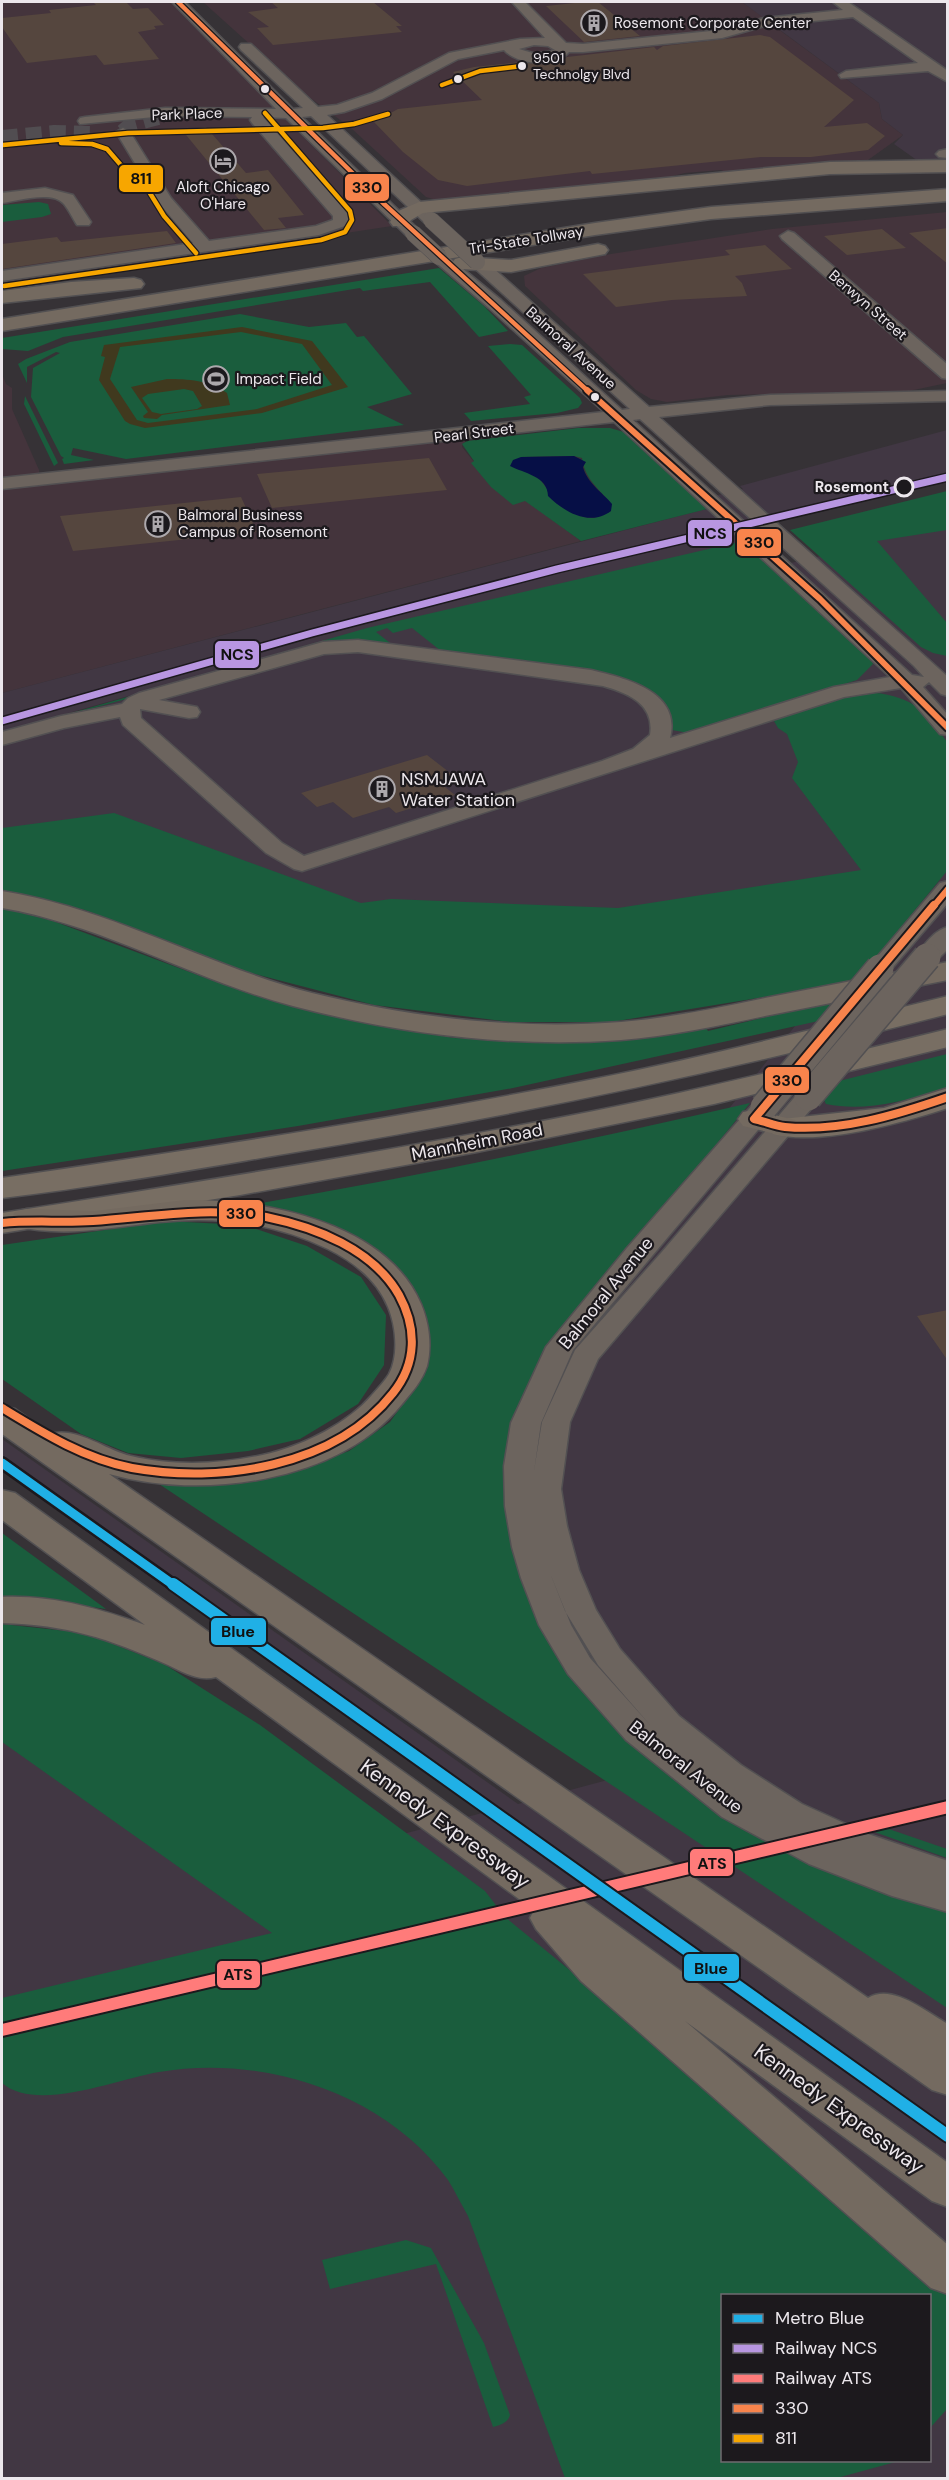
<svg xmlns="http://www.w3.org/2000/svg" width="949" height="2480" font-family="'DM Sans',sans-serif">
	<rect width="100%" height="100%" fill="#363236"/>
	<path fill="#44343c" d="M 2,2 L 170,2 L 392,226 L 2,285 Z
		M 203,2 L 742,2 L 767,20 L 717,34 L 585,47 L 589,50 L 722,36 L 770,23 L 879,103 L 882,119 L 903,135 L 868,160 L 726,173 L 721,170 L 685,173 L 664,178 L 445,200 L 433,199 L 426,197 L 351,128 L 305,94 Z
		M 947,212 L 947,383 L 909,391 L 728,395 L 667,402 L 651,399 L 636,390 L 525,286 L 524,276 L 541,268 L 611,254 L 772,229 Z
		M 2,374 L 6,384 L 12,388 L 12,409 L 39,470 L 39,473 L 35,475 L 2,480 Z
		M 467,441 L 462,444 L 462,447 L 474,462 L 581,541 L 2,693 L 2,488 L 427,443 Z"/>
	<path fill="#413743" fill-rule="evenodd" d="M 742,2 L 947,2 L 947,161 L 918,161 L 894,144 L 903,135 L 882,119 L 879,103 Z
		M 947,430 L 947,475 L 727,527 L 743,541 L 737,543 L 765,569 L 825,555 L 947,491 L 947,2478 L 2,2478 L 2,1670 L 332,1853 L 482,1813 L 71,1521 L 2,1469 L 2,1439 L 518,1804 L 615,1778 L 511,1631 L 513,1367 L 672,1180 L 831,981 L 2,882 L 2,733 L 308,649 L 304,646 L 2,732 L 2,693 L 706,509 L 698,500 L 743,489 L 740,486 ZM 722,2296 L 930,2296 L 930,2460 L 722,2460 Z"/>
	<path fill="#1a5d3d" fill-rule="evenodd" d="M 39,202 L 48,204 L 51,214 L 42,217 L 2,222 L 2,205 Z
		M 439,268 L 484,306 L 508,331 L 479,337 L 430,282 L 363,291 L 360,288 L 63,337 L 28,351 L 2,349 L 2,338 Z
		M 240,314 L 309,327 L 346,323 L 357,337 L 364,336 L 412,394 L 367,407 L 404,425 L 126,459 L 73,448 L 71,455 L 94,460 L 64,464 L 62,459 L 64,458 L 61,456 L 31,397 L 33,368 L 60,353 L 56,352 L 27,367 L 27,383 L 18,364 L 26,359 L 70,342 Z
		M 510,344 L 522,345 L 580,398 L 582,403 L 578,408 L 557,413 L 471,421 L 464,413 L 530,404 L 524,397 L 531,395 L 488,346 Z
		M 25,396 L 58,463 L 54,466 L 24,404 Z
		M 578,428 L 610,428 L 624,432 L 707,509 L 581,541 L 525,501 L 513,505 L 491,487 L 471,463 L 474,461 L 462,444 L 467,441 ZM 574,456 L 582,458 C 585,480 599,488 611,504 L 611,511 L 594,518 L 583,517 L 548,490 L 539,478 L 529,473 L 521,457 Z
		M 947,491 L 947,530 L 877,541 L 947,623 L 947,656 L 933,653 L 921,647 L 790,530 Z
		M 743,541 L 859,650 L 864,648 L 870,656 L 873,664 L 857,680 L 689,733 L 672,730 L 650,693 L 441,651 L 412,628 L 393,633 L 387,628 L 376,632 L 394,646 L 309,649 L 2,733 L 367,628 Z
		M 866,692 C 909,695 924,707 947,742 L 947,871 L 856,982 L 611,1022 L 511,1022 L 374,1005 L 247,972 L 85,910 L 2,891 L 2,828 L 114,813 L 361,903 L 391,899 L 618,908 L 861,870 L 792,778 L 798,762 L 787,734 L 778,728 L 774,721 L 776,716 L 844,695 Z
		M 2,908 L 53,921 L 211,980 L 325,1015 L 454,1038 L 564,1042 L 703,1024 L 708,1031 L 841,999 L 823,1020 L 513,1088 L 298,1126 L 2,1171 Z
		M 947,1054 L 947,1088 L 937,1092 C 901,1101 864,1112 826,1104 L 824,1100 L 839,1081 Z
		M 750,1103 L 613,1272 L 564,1328 L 529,1382 L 516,1429 L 514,1539 L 534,1611 L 569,1674 L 881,1891 L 947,1913 L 947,2008 L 156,1482 L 201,1486 L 246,1483 L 299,1469 L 349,1451 L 390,1422 L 417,1384 L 430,1348 L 423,1309 L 396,1271 L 249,1205 C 417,1177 584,1141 750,1103 Z
		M 166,1221 L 244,1225 L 307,1246 L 361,1277 L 386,1315 L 384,1365 L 358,1404 L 300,1439 L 248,1451 L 181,1458 L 128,1453 L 81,1434 L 2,1379 L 2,1245 Z
		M 2,1533 L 106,1609 L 26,1598 L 2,1598 Z
		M 2,1624 L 85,1633 L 164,1664 L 260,1725 L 485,1891 L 505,1917 L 666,2049 L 947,2292 L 947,2409 L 930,2428 L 930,2296 L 722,2296 L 722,2460 L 899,2461 L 837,2478 L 565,2478 L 468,2216 C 461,2204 455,2191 448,2180 C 385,2093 263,2054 159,2072 C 117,2079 37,2113 2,2083 L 2,1998 L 272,1933 L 2,1742 Z
		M 883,1827 L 947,1849 L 947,1858 L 869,1830 Z
		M 406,2240 L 431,2248 L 484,2343 L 510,2415 C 508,2423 500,2425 493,2427 L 436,2264 L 330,2289 L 322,2260 Z"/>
	<path fill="#40391e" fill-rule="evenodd" d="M 242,327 L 312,341 L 348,387 L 262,413 L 145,428 L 130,424 L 125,421 L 99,380 L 105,357 L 101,356 L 104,345 ZM 241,332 L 302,344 L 332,385 L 257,409 L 148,423 L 137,420 L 110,379 L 120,347 Z
		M 167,379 C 188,379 209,380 227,393 L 230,405 L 162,415 L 157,419 L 144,418 L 143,416 L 148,412 L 131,387 ZM 184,389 L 193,391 L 202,406 L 197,409 L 161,414 L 152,412 L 142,398 L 148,394 Z"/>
	<path fill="#060f46" d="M 574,456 L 586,462 L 583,467 C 587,483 602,492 612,504 L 611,511 C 590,527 564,512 548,496 C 548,476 523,473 510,466 L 513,460 L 521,457 Z"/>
	<path fill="#55463e" d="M 93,2 L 126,2 L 133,9 L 148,8 L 164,25 L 154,26 L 156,29 L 138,32 L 159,59 L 104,65 L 96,55 L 27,63 L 2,27 L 2,18 L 51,13 L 49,10 L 96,5 Z
		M 271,2 L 373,2 L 402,26 L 396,26 L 402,32 L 273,45 L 257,28 L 269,27 L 248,12 L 278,8 Z
		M 584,2 L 598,2 L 640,36 L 584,42 L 546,6 Z
		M 760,35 L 770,37 L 854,100 L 824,127 L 867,123 L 885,136 L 868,150 L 811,157 L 761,157 L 592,174 L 590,171 L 467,186 L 438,180 L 403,152 L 374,122 L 398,109 L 482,100 L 453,72 L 474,67 L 521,62 L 546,65 L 567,57 L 654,47 L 657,50 L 663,46 Z
		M 206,127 L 246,173 L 268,170 L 304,215 L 278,218 L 286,228 L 264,230 L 182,130 Z
		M 948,228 L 948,264 L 909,233 Z
		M 882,229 L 906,248 L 847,255 L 824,236 Z
		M 167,231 L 176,243 L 2,269 L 2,244 L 57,237 L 61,242 Z
		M 765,245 L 792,269 L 735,276 L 742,283 L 747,296 L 672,300 L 616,307 L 583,274 L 730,255 L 725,250 Z
		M 429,458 L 447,490 L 272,508 L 257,474 Z
		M 241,497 L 257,532 L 73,551 L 60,516 Z
		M 427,755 L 458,779 L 441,784 L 455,795 L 396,813 L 389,807 L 353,818 L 333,802 L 317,807 L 301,793 Z
		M 948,1310 L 948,1361 L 917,1316 Z"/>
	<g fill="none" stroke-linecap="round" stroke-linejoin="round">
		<path stroke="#514d51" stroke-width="16" stroke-dasharray="16 8" stroke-linecap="butt" d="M 123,132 L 132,124 L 158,117
			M 2,138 L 54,133 L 94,134"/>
		<g stroke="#525052" stroke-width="3">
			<path id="minor" d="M 172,2 L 185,2 L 293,109 L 303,108 L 241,50 L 239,47 L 241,44 L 251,44 L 318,107 L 337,105 L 372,93 L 449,53 L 520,39 L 545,38 L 512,2 L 525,2 L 566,43 L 583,44 L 721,30 L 764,18 L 843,10 L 833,2 L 848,2 L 948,71 L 948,82 L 928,71 L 841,78 L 839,75 L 846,71 L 918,63 L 853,17 L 765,26 L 722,38 L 583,52 L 569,52 C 556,68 517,65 504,50 L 458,59 L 382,99 L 344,112 L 327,115 L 437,217 L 439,220 L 437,223 L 425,223 L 311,116 L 302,117 L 419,230 L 421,233 L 419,236 L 407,236 L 286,118 L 263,117 L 348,214 L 350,217 L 345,226 L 319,235 L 2,281 L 2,271 L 193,243 L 159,203 L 116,132 L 123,128 L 130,132 L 171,198 L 209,241 L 316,226 L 333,220 L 333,216 L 252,123 L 250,120 L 252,117 L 165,116 L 80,124 L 78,121 L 80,118 L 85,117 L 165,108 L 276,109 ZM 534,45 L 548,46 L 555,50 L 536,54 L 519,49 Z
				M 948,149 L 948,158 L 939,157 L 936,154 L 939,151 Z
				M 45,188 L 73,195 L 91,222 L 89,225 L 77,225 C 73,219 69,210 64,204 C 52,190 18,201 2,203 L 2,193 Z
				M 788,231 L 794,233 L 948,365 L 948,379 L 942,378 L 782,239 L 780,236 Z
				M 439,252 L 445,254 L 501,300 L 622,410 L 630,409 L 471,265 L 469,262 L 471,259 L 483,259 L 649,407 L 770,395 L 948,391 L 948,401 L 770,405 L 659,417 L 948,677 L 948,696 L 941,694 L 929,682 L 923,687 L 948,715 L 948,735 L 940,734 L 901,688 L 844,697 L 302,871 L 294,869 L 266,853 L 123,725 L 120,717 L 64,728 L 2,745 L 2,732 L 61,716 L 122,704 L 128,698 L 139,693 L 323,642 L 358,640 L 591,670 C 624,678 682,691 670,738 L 834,687 L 890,677 L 614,422 L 2,489 L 2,478 L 604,412 L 489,308 L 433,260 L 431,257 ZM 640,419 L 914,666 L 924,677 L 912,675 L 633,420 ZM 358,652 L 603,686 C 628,693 655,704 650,735 L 633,749 L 602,761 L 304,856 L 282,843 L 141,718 L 140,709 L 189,718 L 197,717 L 200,712 L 197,707 L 159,700 L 324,654 Z
				M 948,881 L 948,903 L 888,973 L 880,975 L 872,973 L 868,968 L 872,963 L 940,883 Z
				M 948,927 L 948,949 C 938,959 933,966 919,962 L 915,957 C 923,946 934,930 948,927 Z
				M 808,1089 L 817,1092 L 821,1097 L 817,1102 L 598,1359 L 570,1422 L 561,1489 L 567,1526 L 579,1570 L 596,1610 L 620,1649 L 679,1716 L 741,1765 L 802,1804 L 868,1834 L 948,1861 L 948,1912 L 892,1896 L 809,1864 L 722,1817 L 626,1740 L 568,1674 L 539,1625 L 521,1578 L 512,1547 L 505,1506 L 504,1466 L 511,1423 L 546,1347 L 627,1248 L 755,1102 L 764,1099 L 773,1102 L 777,1107 L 773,1112 L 573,1350 L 541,1423 L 534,1471 L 542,1422 L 575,1350 L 661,1253 L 799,1092 ZM 550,1573 L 565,1611 L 598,1665 L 651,1726 L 590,1658 L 571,1625 Z"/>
		</g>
		<g stroke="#525052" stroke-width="3">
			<path id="major" d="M 948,996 L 948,1014 C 728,1071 507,1117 284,1154 C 190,1170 96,1187 2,1198 L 2,1178 C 200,1149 398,1118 594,1079 C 713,1055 830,1025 948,996 Z
				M 948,1029 L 948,1047 L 714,1104 L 477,1152 L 240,1195 L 2,1233 L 2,1213 C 200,1182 397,1150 594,1111 C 712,1087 830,1058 948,1029 Z
				M 948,1088 L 948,1108 C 901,1123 821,1146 773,1134 L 768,1127 L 773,1120 L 884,1108 Z"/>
		</g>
		<g stroke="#525052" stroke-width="3">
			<path id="highway" d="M 948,160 L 948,172 L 830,174 L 423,213 L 411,220 L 407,226 L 393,226 L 390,222 L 396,212 L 419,202 L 830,162 Z
				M 948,189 L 948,201 L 711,219 L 595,235 L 2,331 L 2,319 L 595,223 L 711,207 Z
				M 598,244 L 605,246 L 608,250 L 605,254 L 511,272 L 462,269 L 455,267 L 452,263 L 455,259 L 462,257 L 511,260 Z
				M 134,278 L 141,280 L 144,284 L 141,288 L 2,303 L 2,291 L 71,282 Z
				M 2,891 C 110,908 207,966 312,993 C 413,1018 518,1030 621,1022 C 672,1018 721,1007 770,997 C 829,985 889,974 948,962 L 948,980 C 888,992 829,1003 770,1015 C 721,1025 672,1036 621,1040 C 511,1048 400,1034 293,1006 C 194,980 103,925 2,908 Z
				M 754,1110 L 795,1120 L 800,1127 L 795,1134 L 784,1136 L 743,1126 L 738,1119 L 743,1112 Z
				M 185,1200 C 264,1199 386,1222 421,1304 C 429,1323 432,1346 427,1366 C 422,1381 412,1392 402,1404 C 339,1483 201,1500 109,1474 L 868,1998 C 892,1983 925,2011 948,2024 L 948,2095 L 932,2090 L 2,1434 L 2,1406 L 15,1409 L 50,1434 C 77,1426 105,1450 131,1456 C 177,1467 226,1464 271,1453 C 306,1444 348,1423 372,1395 C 378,1388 385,1381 389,1374 C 399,1355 396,1326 388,1307 C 377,1280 354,1262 328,1249 C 275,1223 217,1216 160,1222 C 112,1227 64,1238 15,1226 L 11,1219 L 15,1212 L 27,1209 L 95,1211 Z
				M 2,1490 L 15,1493 L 948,2163 L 948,2207 L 932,2201 L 685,2021 L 948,2245 L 948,2294 L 931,2288 L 581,1981 L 536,1929 L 530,1918 L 534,1910 L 216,1677 C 199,1682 183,1672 168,1665 C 107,1638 68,1625 2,1623 L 2,1597 C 52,1595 98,1608 145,1625 L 2,1520 Z"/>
		</g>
		<use href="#minor" fill="#6c645e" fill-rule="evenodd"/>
		<use href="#major" fill="#786e63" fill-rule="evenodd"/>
		<use href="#highway" fill="#746a60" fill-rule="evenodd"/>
		<g stroke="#525052" stroke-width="17" stroke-linecap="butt">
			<path id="minor-bridge-far1" d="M 431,220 L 477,262
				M 413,233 L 439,257"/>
		</g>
		<g stroke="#525052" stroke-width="30" stroke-linecap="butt">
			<path id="minor-bridge" d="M 808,1097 L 927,957
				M 764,1107 L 880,968"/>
		</g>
		<use href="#minor-bridge-far1" stroke="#6c645e" stroke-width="16"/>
		<use href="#minor-bridge" stroke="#6c645e" stroke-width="27"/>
		<g stroke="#1c191d" stroke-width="7">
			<path id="bus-1-far2" d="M 178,2 L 383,203 L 589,392"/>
		</g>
		<g stroke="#1c191d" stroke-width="10">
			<path id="bus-1-far1" d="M 587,390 L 820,599 L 948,728
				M 933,907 L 948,889"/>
		</g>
		<g stroke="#1c191d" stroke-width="12">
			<path id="bus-1" d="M 934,905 L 754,1119 C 764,1121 775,1126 785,1127 C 841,1132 896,1115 948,1097
				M 2,1223 C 32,1220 63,1223 93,1221 C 151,1217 208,1206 266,1217 C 315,1227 373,1249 399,1295 C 417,1328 417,1363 393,1393 C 335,1467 220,1484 132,1468 C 85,1459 43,1433 2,1408"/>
		</g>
		<g stroke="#1c191d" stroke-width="7">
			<path id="bus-2" d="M 442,85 L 480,71 L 522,66
				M 61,143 L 92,144 L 107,149 L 126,171 L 140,177 L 164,216 L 196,253
				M 3,145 L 128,133 L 323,128 L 354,124 L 388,114
				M 4,286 L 321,240 L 345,232 L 352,220 L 350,211 L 265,113"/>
		</g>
		<use href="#bus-1-far2" stroke="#f8844c" stroke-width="4.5"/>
		<use href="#bus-1-far1" stroke="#f8844c" stroke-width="6"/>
		<use href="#bus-1" stroke="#f8844c" stroke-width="8"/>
		<use href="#bus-2" stroke="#f7a600" stroke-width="4.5"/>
		<g stroke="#1c191d" stroke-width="10">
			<path id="rail-1" d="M 2,721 L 312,633 L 557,569 L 948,477"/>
		</g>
		<g stroke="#1c191d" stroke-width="16">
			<path id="rail-2" d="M 2,2030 L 948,1807"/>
		</g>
		<use href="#rail-1" stroke="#b896e1" stroke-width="7"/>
		<use href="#rail-2" stroke="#ff7b7a" stroke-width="12"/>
		<g stroke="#1c191d" stroke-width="14">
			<path id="metro-1-far1" d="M 2,1463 L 175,1586"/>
		</g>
		<g stroke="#1c191d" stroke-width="16">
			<path id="metro-1" d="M 173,1584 L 948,2136"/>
		</g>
		<use href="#metro-1-far1" stroke="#20b0e6" stroke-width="9"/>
		<use href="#metro-1" stroke="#20b0e6" stroke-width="12"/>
	</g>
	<defs>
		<g id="building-ring" transform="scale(1.35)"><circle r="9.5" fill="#1c191d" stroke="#aca8ac" stroke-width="1.5"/><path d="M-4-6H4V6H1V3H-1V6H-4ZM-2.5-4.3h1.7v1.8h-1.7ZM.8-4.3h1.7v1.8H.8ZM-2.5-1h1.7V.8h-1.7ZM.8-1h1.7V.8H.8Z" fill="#aca8ac"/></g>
		<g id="hotel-ring" transform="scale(1.35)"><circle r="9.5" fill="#1c191d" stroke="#aca8ac" stroke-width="1.5"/><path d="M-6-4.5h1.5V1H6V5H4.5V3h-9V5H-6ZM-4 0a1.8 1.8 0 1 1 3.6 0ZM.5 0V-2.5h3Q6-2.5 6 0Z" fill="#aca8ac"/></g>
		<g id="stadium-ring" transform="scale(1.35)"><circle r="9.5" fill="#1c191d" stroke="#aca8ac" stroke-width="1.5"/><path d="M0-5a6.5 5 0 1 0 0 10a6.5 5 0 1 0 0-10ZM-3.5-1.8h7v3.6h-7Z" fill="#aca8ac"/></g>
	</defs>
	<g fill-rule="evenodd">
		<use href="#building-ring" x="594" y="23"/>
		<use href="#hotel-ring" x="223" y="161"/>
		<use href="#stadium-ring" x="216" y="379"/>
		<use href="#building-ring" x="158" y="524"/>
		<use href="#building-ring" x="382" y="789"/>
	</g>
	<g fill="#ece7ec" stroke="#1c191d" stroke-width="2">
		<circle cx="522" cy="66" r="5"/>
		<circle cx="458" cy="79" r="5"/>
		<circle cx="265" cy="89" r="5"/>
		<circle cx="595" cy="397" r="5"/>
	</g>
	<circle fill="#1c191d" stroke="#ece7ec" stroke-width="3" cx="904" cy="487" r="9"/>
	<g text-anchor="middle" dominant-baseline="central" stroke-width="4.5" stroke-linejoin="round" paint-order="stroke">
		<g font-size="14" fill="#ece7ec" stroke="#1c191d" text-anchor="start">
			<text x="533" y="58">9501<tspan x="533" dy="16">Technolgy Blvd</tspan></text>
		</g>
		<g font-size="15" fill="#ece7ec" stroke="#1c191d" text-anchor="start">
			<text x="614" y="23">Rosemont Corporate Center</text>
			<text x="223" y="187" text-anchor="middle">Aloft Chicago<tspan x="223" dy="17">O'Hare</tspan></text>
			<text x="236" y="379">Impact Field</text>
			<text x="178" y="515">Balmoral Business<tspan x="178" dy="17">Campus of Rosemont</tspan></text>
		</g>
		<g font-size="15" fill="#ece7ec" stroke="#1c191d">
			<text transform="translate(187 114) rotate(-2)">Park Place</text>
			<text transform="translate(526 240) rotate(-9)">Tri-State Tollway</text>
			<text transform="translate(868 305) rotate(41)">Berwyn Street</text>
			<text transform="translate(571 348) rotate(42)">Balmoral Avenue</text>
			<text transform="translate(474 433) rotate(-7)">Pearl Street</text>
		</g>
		<g font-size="15" font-weight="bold" fill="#ece7ec" stroke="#1c191d" text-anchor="end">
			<text x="889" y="487">Rosemont</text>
		</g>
		<g font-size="18" fill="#ece7ec" stroke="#1c191d" text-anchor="start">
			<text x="401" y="779">NSMJAWA<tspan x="401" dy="21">Water Station</tspan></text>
		</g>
		<g font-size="18" fill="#ece7ec" stroke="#1c191d">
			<text transform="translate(477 1142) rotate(-11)">Mannheim Road</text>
			<text transform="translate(606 1293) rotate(-51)">Balmoral Avenue</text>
			<text transform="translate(686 1767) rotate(38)">Balmoral Avenue</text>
		</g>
		<g font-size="21" fill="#ece7ec" stroke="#1c191d">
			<text transform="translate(445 1824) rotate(36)">Kennedy Expressway</text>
			<text transform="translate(839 2109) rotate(36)">Kennedy Expressway</text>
		</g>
	</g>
	<g stroke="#1c191d" stroke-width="2">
		<rect x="118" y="164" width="46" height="29" rx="6" fill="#f7a600"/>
		<rect x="344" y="173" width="46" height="29" rx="6" fill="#f8844c"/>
		<rect x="687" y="519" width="46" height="28" rx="6" fill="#b896e1"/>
		<rect x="736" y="528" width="46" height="29" rx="6" fill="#f8844c"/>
		<rect x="214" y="640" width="46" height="29" rx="6" fill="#b896e1"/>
		<rect x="764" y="1066" width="46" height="28" rx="6" fill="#f8844c"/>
		<rect x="218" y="1199" width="46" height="29" rx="6" fill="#f8844c"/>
		<rect x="210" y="1617" width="57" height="29" rx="6" fill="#20b0e6"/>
		<rect x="689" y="1848" width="45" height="29" rx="6" fill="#ff7b7a"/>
		<rect x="683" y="1953" width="57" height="29" rx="6" fill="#20b0e6"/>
		<rect x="216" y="1960" width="45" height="29" rx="6" fill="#ff7b7a"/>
	</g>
	<g font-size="16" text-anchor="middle" font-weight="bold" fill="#111">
		<text x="141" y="184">811</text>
		<text x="367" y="193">330</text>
		<text x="710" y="539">NCS</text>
		<text x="759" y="548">330</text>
		<text x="237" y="660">NCS</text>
		<text x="787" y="1086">330</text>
		<text x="241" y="1219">330</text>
		<text x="238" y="1637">Blue</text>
		<text x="712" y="1869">ATS</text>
		<text x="711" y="1974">Blue</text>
		<text x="238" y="1980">ATS</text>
	</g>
	<rect width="949" height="2480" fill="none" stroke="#ece7ec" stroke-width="6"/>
	<rect x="721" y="2294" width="210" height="168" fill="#1c191d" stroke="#6f6b70" stroke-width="1.5"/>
	<rect x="733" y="2314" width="30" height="9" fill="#20b0e6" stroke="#6f6b70" stroke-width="1.5"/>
	<text x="775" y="2324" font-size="18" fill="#ece7ec">Metro Blue</text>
	<rect x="733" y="2344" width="30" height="9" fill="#b896e1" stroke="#6f6b70" stroke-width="1.5"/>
	<text x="775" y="2354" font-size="18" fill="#ece7ec">Railway NCS</text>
	<rect x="733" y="2374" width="30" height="9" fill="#ff7b7a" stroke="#6f6b70" stroke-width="1.5"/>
	<text x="775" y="2384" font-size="18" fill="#ece7ec">Railway ATS</text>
	<rect x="733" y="2404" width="30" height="9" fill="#f8844c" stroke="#6f6b70" stroke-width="1.5"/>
	<text x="775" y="2414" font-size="18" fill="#ece7ec">330</text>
	<rect x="733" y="2434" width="30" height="9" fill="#f7a600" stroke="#6f6b70" stroke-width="1.5"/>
	<text x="775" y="2444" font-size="18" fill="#ece7ec">811</text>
</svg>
